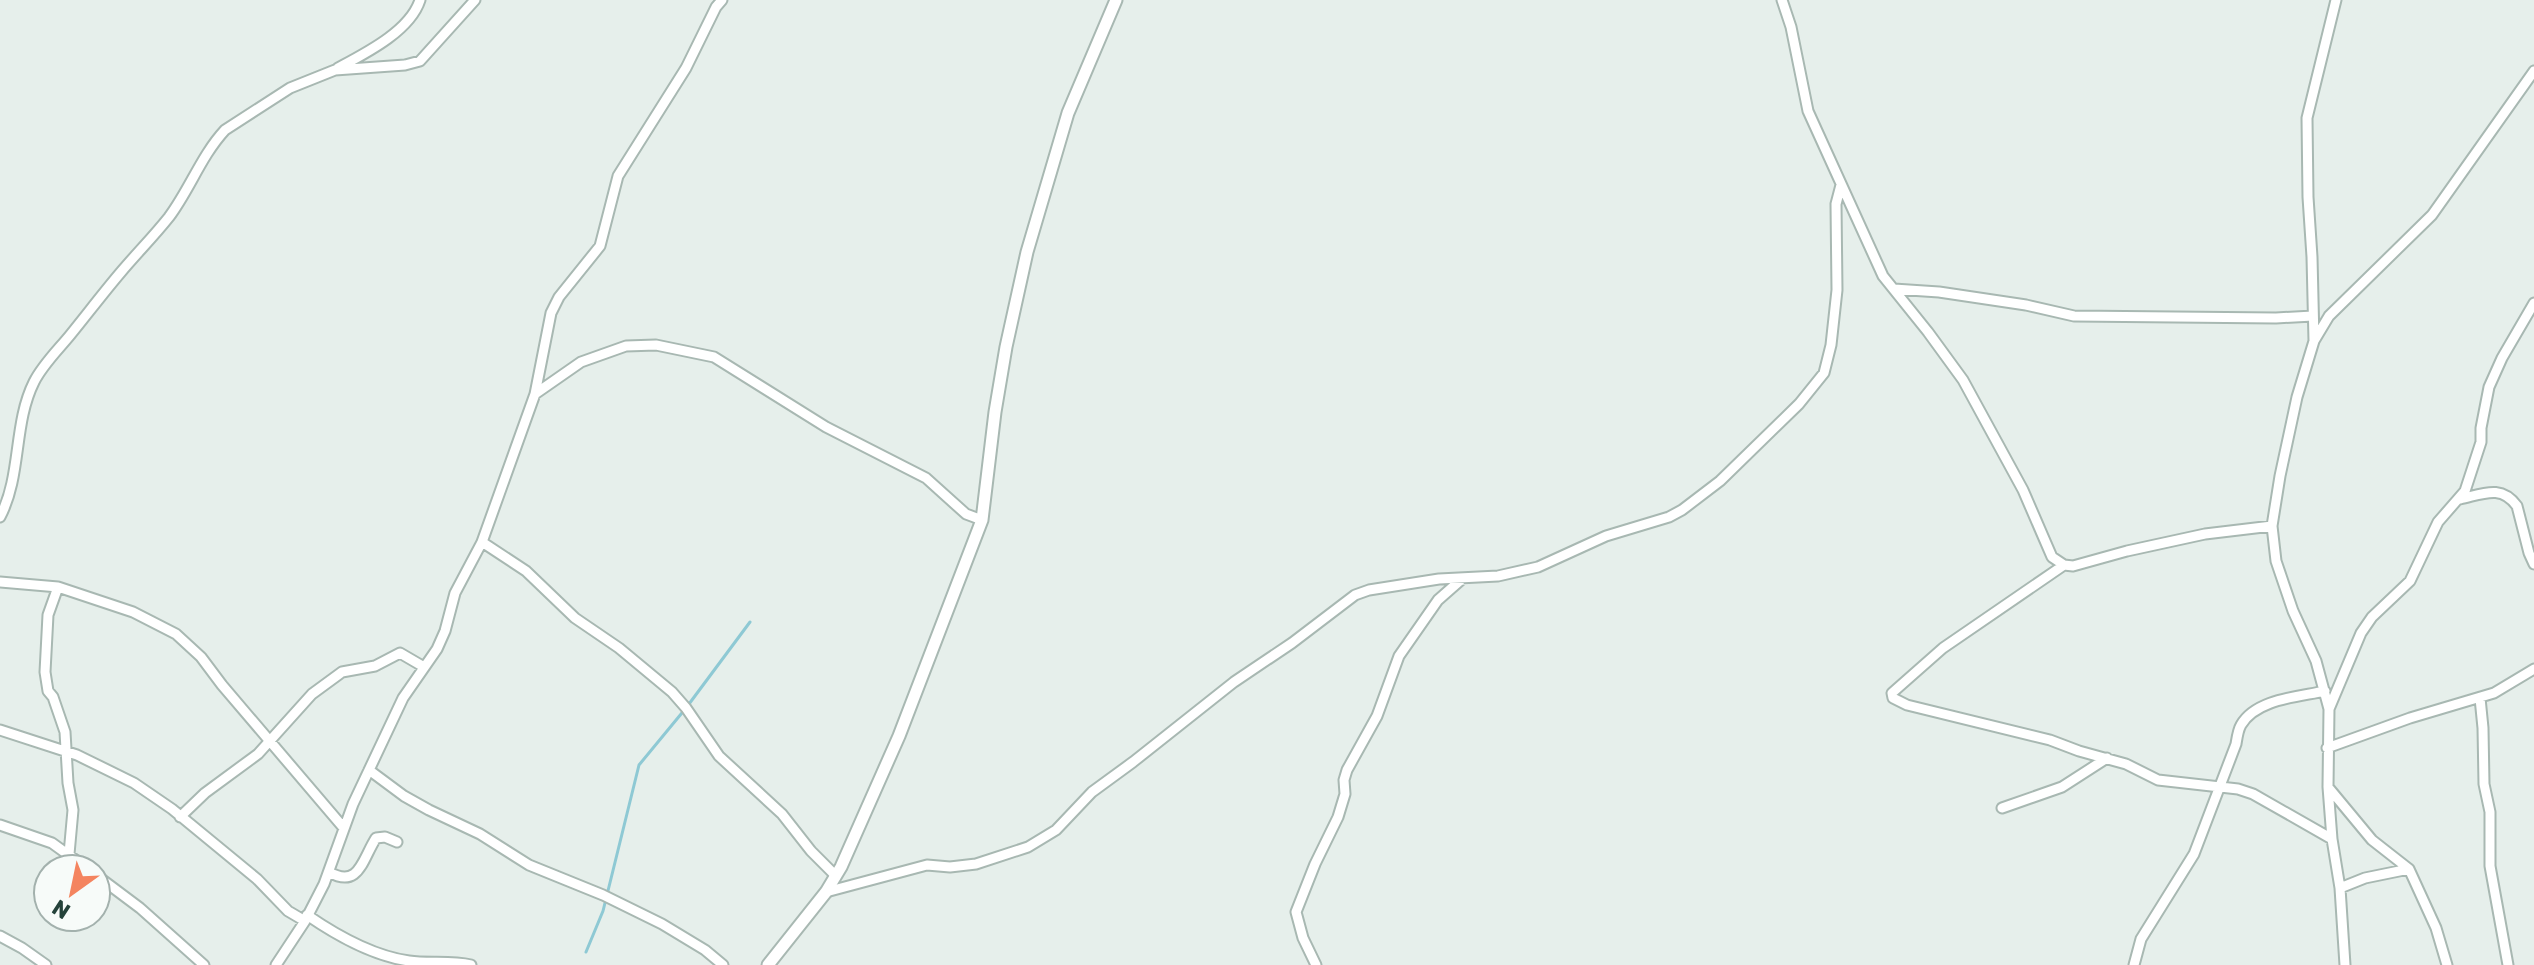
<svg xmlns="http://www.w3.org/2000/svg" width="2534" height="965" font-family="Rubik,sans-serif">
	<rect width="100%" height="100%" fill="#e6efeb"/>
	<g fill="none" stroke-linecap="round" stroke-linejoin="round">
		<path stroke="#8ec9d4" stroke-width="3" d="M 586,952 L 603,911 L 639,765 L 686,708 L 750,622"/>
		<g stroke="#a8b8b2" stroke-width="13">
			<path id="minor" d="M 1782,0 L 1791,27 L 1808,111 L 1883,276 L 1928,332 L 1963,380 L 2023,490 L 2052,557 L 2064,565 L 2073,566 L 2127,551 L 2205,534 L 2272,526
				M 338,68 C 366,53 410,31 420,0
				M 1894,289 L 1939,292 L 2026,305 L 2074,316 L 2276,318 L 2313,316
				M 2314,341 L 2312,257 L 2308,197 L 2307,118 L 2336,0
				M 535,394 L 581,362 L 626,346 L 656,345 L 714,357 L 826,427 L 926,478 L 966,514 L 982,520
				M 2460,499 C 2483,494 2501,484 2517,506 L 2529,553 L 2534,564
				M 0,517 C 22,475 13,424 34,382 C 43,364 59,349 71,334 C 88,313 104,292 121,272 C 137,253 154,236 169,217 C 190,189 201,156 225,130 L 290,88 L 335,70 L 405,65 L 420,61 L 475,0
				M 482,542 L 526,571 L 575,618 L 619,648 L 672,692 L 686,708 L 719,756 L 782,814 L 811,851 L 836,876
				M 2064,565 L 1943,648 L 1892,693 L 1893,698 L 1907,705 L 2050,740 L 2079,751 L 2126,764 L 2158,780 L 2238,789 L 2253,794 L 2332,839
				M 0,582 L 58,587 L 133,612 L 176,634 L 201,657 L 222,685 L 343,827
				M 58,587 L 48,615 L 45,672 L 48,691 L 53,697 L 65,732 L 68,783 L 73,810 L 69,854
				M 2480,698 L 2483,728 L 2484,784 L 2490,812 L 2490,866 L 2508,965
				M 2329,709 L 2361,633 L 2372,617 L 2410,581 L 2438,522 L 2465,491 L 2481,442 L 2481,428 L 2489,387 L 2502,358 L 2534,303
				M 0,730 L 77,755 L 134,783 L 172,809 L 257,879 L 288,911 L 305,921
				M 2327,748 L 2410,718 L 2494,693 L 2534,669
				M 369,770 L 404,796 L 429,810 L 480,834 L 529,865 L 603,895 L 662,924 L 705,950 L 723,965
				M 2328,787 L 2372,840 L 2409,869 L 2436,928 L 2447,965
				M 2002,808 L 2062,787 L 2107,758
				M 180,817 L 205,793 L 258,754 L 312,694 L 342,672 L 375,666 L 400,653 L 424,667
				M 0,825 L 52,843 L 88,869
				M 329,872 C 359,889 362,860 376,838 L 385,837 L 397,842
				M 96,875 L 140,908 L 204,965
				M 2340,888 L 2365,878 L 2409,869
				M 826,892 L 927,865 L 950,867 L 976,864 L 1028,847 L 1056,830 L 1092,792 L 1133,762 L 1234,682 L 1292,643 L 1355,595 L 1369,590 L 1439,579 L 1498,576 L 1538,567 L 1606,536 L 1669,517 L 1682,510 L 1720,481 L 1799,404 L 1824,373 L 1831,345 L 1837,290 L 1836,204 L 1841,185
				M 307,915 C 336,935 373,956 409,961 C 429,964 450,960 471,965
				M 0,936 L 22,948 L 46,965
				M 276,965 L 305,921 L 324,884 L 353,804 L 403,698 L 437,649 L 445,631 L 455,593 L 482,542 L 535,394 L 551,313 L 559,297 L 600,246 L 618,176 L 686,68 L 716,7 L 722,0
				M 1316,965 L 1303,938 L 1296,912 L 1315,864 L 1338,817 L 1345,794 L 1344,780 L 1347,770 L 1377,716 L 1399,656 L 1438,600 L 1463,578
				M 2134,965 L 2141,939 L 2194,854 L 2236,744 C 2237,738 2238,730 2241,725 C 2256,699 2298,697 2325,691
				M 2345,965 L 2340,888 L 2332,839 L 2328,787 L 2329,709 L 2316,661 L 2293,611 L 2276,561 L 2272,526 L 2280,476 L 2297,397 L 2314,341 L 2329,316 L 2432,215 L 2534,71"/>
		</g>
		<g stroke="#a8b8b2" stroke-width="15">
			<path id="tertiary" d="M 768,965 L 826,892 L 841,867 L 899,736 L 982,520 L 995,412 L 1006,347 L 1027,252 L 1068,113 L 1116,0"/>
		</g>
		<use href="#minor" stroke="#fff" stroke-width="9"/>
		<use href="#tertiary" stroke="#fff" stroke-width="11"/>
	</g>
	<g transform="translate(72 893) rotate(213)"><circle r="38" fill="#f7fbf9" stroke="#a3b1ad" stroke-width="2"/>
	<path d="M0-6L14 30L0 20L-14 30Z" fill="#f4845f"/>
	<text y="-12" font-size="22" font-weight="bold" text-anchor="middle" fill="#24423a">N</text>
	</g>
</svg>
